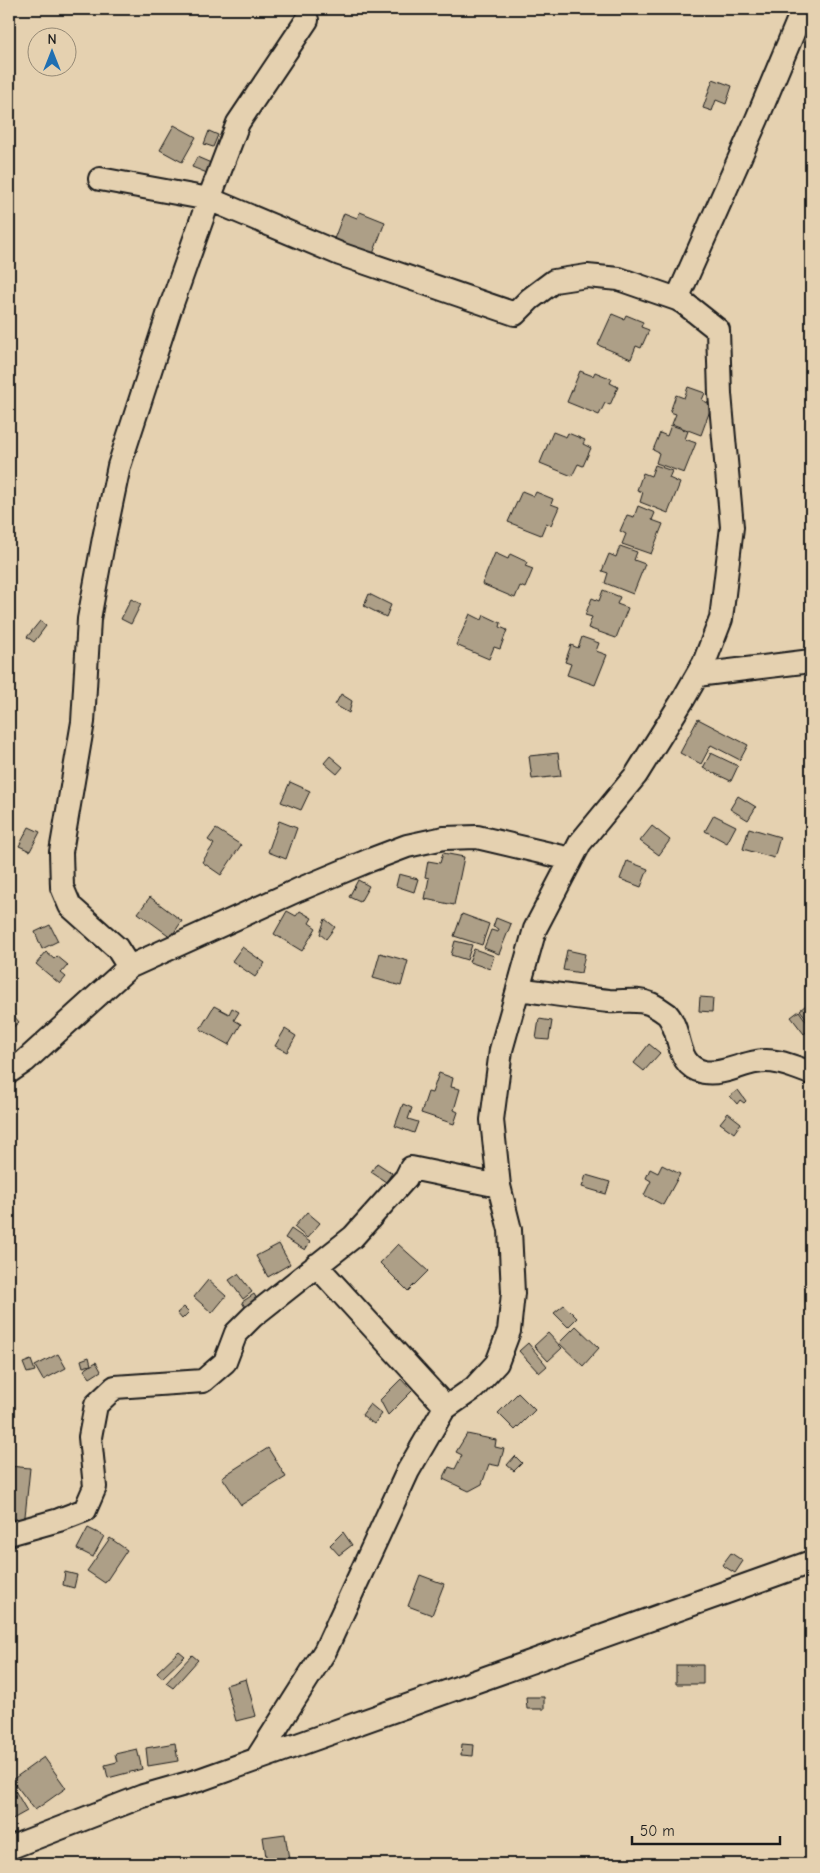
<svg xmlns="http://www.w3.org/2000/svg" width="820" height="1873" font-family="'Comic Neue',sans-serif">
	<rect width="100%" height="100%" fill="#e5d1b0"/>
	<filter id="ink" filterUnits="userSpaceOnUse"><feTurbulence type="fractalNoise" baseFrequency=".02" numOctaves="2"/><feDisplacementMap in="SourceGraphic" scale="10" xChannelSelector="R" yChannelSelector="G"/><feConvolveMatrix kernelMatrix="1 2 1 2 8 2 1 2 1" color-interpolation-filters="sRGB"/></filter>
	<g filter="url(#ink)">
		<path fill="#ad9f87" stroke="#1c1c1c" d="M 713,79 L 732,86 L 726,104 L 716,100 L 712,111 L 703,108 Z
			M 174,125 L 196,137 L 182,162 L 160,150 Z
			M 209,131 L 218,135 L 213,147 L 204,144 Z
			M 197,157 L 211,163 L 207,173 L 192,167 Z
			M 360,212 L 385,222 L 373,254 L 334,239 L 344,213 L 357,218 Z
			M 612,314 L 624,319 L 626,315 L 643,322 L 641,327 L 649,330 L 641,348 L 636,346 L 631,359 L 598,345 Z
			M 580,371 L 593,376 L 595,372 L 612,379 L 610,383 L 618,387 L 610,405 L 605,403 L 599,415 L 567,402 Z
			M 688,387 L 705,393 L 702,400 L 712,405 L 701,435 L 672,424 L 676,414 L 670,412 L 676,395 L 684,398 Z
			M 671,425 L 688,431 L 685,439 L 696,443 L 684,473 L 656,463 L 659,453 L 653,450 L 660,433 L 667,436 Z
			M 553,432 L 566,437 L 568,433 L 585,440 L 583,444 L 591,448 L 583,466 L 578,464 L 572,476 L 540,463 Z
			M 655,465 L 672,471 L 669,478 L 680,483 L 668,513 L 640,502 L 643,492 L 637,490 L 643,473 L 651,476 Z
			M 522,491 L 534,496 L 536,492 L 553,499 L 551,504 L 559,507 L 551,525 L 546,523 L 541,535 L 508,522 Z
			M 638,506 L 655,513 L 652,520 L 663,524 L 651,554 L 622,544 L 626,534 L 620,531 L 627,515 L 634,517 Z
			M 620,546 L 637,552 L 634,560 L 645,564 L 633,594 L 605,583 L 608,573 L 602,571 L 609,554 L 616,557 Z
			M 495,553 L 508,559 L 510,554 L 527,562 L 525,566 L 533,569 L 525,588 L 520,586 L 515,598 L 482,584 Z
			M 603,590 L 620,597 L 617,604 L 628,608 L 616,638 L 588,628 L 592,617 L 585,615 L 592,598 L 599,601 Z
			M 369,594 L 391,605 L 386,617 L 364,606 Z
			M 131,599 L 141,604 L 131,624 L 121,619 Z
			M 470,614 L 482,620 L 484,615 L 501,623 L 500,627 L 507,630 L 500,649 L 494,647 L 489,659 L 456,645 Z
			M 40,621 L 46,626 L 34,642 L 27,637 Z
			M 582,637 L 599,643 L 596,651 L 607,655 L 595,685 L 567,675 L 571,664 L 565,662 L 571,645 L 578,648 Z
			M 341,694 L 352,701 L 349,713 L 335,705 Z
			M 698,719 L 748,745 L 740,760 L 711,745 L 701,764 L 680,753 Z
			M 558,753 L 561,776 L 532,779 L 529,756 Z
			M 711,753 L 738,766 L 731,781 L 703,768 Z
			M 330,756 L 343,767 L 337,774 L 324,763 Z
			M 290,782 L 310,791 L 301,810 L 281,802 Z
			M 738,796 L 756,807 L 748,820 L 730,809 Z
			M 714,815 L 736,826 L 727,843 L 705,831 Z
			M 279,821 L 297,828 L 286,859 L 268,852 Z
			M 652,826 L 670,840 L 659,855 L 640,841 Z
			M 29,827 L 40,832 L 30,851 L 19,846 Z
			M 749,828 L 780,837 L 774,858 L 743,849 Z
			M 216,829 L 241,845 L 221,875 L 202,862 L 214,844 L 208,840 Z
			M 443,853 L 464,857 L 454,905 L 425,899 L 429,878 L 425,877 L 428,861 L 440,863 Z
			M 627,861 L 648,869 L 641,887 L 620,879 Z
			M 399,874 L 418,879 L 414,892 L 396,886 Z
			M 358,880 L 369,886 L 360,902 L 349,897 Z
			M 150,897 L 182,921 L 171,937 L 138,913 Z
			M 287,911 L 296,916 L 300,911 L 312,918 L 309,923 L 316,928 L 302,951 L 274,934 Z
			M 462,914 L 489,924 L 482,945 L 454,936 Z
			M 496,918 L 511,924 L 499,954 L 484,948 L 491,930 L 498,932 L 499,929 L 493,927 Z
			M 325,919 L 335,927 L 326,939 L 320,934 Z
			M 50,925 L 58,941 L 42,949 L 35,932 Z
			M 455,941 L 472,945 L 467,960 L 451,955 Z
			M 242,947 L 265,963 L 255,977 L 232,961 Z
			M 474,949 L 494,956 L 490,969 L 469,962 Z
			M 567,950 L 585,954 L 581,973 L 563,970 Z
			M 46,952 L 54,959 L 57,956 L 68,965 L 61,973 L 66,977 L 60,984 L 36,964 Z
			M 380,953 L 408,961 L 401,986 L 373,978 Z
			M 700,997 L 713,998 L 712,1012 L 699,1011 Z
			M 811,1001 L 811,1024 L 800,1010 Z
			M 214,1006 L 229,1014 L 232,1008 L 239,1012 L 234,1020 L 241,1024 L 229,1045 L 200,1029 Z
			M 9,1010 L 19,1022 L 9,1031 Z
			M 799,1011 L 811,1028 L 804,1034 L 791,1017 Z
			M 539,1019 L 552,1021 L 549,1040 L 536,1039 Z
			M 285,1029 L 296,1036 L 287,1052 L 275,1046 Z
			M 649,1044 L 660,1053 L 644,1071 L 634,1063 Z
			M 439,1073 L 453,1078 L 451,1087 L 460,1089 L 454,1110 L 458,1112 L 454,1124 L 421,1113 L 428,1092 L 432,1093 Z
			M 738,1090 L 746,1101 L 744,1103 L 740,1100 L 737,1104 L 730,1096 Z
			M 403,1104 L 412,1108 L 408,1119 L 418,1122 L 414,1133 L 395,1126 Z
			M 728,1113 L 741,1123 L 734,1133 L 720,1123 Z
			M 377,1163 L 392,1173 L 386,1182 L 371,1172 Z
			M 662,1165 L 680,1174 L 663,1205 L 644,1195 L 651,1181 L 646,1178 L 650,1169 L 658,1173 Z
			M 586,1175 L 610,1182 L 606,1194 L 582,1187 Z
			M 307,1212 L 320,1223 L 307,1238 L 294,1227 Z
			M 291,1229 L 310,1242 L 305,1250 L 285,1238 Z
			M 279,1244 L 290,1264 L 268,1277 L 256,1256 Z
			M 398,1244 L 428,1271 L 408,1291 L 380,1263 Z
			M 238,1274 L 252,1292 L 243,1299 L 229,1280 Z
			M 208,1280 L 226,1296 L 212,1313 L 194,1297 Z
			M 254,1294 L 258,1301 L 246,1309 L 242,1302 Z
			M 564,1305 L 577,1318 L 568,1327 L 554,1313 Z
			M 184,1307 L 189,1312 L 182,1319 L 177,1313 Z
			M 576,1326 L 599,1348 L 583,1366 L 559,1343 Z
			M 548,1333 L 562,1348 L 548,1361 L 534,1346 Z
			M 528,1343 L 547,1366 L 539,1373 L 519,1351 Z
			M 58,1354 L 66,1368 L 43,1380 L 35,1366 Z
			M 89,1357 L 91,1365 L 83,1367 L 81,1360 Z
			M 31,1360 L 35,1371 L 27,1373 L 23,1363 Z
			M 96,1362 L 101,1371 L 90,1378 L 84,1370 Z
			M 401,1379 L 412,1391 L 388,1415 L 380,1400 Z
			M 518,1393 L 535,1410 L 515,1430 L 498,1413 Z
			M 370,1404 L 382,1414 L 374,1424 L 362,1415 Z
			M 467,1434 L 496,1440 L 495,1447 L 504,1449 L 499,1466 L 489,1464 L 482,1484 L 469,1491 L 443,1479 L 449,1467 L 455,1469 L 462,1455 L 456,1452 Z
			M 268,1448 L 286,1477 L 241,1505 L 222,1477 Z
			M 515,1456 L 522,1463 L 514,1471 L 507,1465 Z
			M 9,1466 L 30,1468 L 24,1526 L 9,1524 Z
			M 88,1528 L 104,1536 L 93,1557 L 77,1549 Z
			M 343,1532 L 352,1545 L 339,1555 L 330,1545 Z
			M 110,1538 L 127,1550 L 105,1583 L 87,1571 Z
			M 731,1553 L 743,1561 L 735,1573 L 722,1565 Z
			M 65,1572 L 77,1575 L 74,1588 L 63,1585 Z
			M 420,1575 L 444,1584 L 432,1615 L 408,1606 Z
			M 179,1651 L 185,1656 L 162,1678 L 157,1672 Z
			M 192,1655 L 198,1660 L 173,1688 L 166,1683 Z
			M 676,1665 L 703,1665 L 703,1684 L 676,1684 Z
			M 246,1679 L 256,1716 L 236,1721 L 226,1685 Z
			M 526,1697 L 544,1697 L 544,1709 L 527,1709 Z
			M 175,1743 L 178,1761 L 148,1766 L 146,1748 Z
			M 462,1744 L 474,1745 L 473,1756 L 461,1755 Z
			M 137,1749 L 142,1769 L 108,1778 L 105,1765 L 117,1762 L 115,1754 Z
			M 44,1757 L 66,1788 L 35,1810 L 12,1780 Z
			M 10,1782 L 27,1811 L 9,1821 L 9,1783 Z
			M 285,1834 L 289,1859 L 267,1863 L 263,1837 Z"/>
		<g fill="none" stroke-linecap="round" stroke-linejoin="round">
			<g stroke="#1c1c1c" stroke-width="26">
				<path id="street" d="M 100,179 L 209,199 L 340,254 L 515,314 L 530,299 L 554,281 L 587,276 L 619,279 L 677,299 L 684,303 L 718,330 L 720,394 L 732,527 L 721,619 L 704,663 L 684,698 L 636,775 L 580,843 L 535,929 L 501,1050 L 492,1120 L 499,1186 L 510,1230 L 513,1293 L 509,1331 L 497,1363 L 474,1388 L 444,1409 L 408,1471 L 325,1651 L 256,1760
					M 677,299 L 757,119 L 803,9
					M 697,675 L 811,661
					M 129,967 L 117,948 L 70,906 L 62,887 L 61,852 L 83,722 L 89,619 L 104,538 L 119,466 L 169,312 L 209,199 L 238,123 L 307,20
					M 518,989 C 548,993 579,998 609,1001 C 623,1002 637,998 651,1004 C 655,1006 663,1011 667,1014 C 683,1032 674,1066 704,1072 C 721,1075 739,1065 756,1062 C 776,1058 793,1067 811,1073
					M 9,1072 L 25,1061 L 129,967 L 298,890 L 370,860 L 407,846 L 444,838 L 477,837 L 571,859
					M 316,1265 L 446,1407
					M 9,1534 L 59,1520 L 85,1510 L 95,1487 L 90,1437 L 96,1405 L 115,1387 L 203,1381 L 225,1362 L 236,1333 L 253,1316 L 353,1237 L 406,1178 L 411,1168 L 499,1186
					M 9,1848 L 143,1796 L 199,1780 L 811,1562"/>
			</g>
			<use href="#street" stroke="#e5d1b0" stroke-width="22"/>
		</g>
	</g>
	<rect width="820" height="1873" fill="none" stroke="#e5d1b0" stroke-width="30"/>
	<rect x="15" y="15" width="790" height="1843" fill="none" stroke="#1c1c1c" stroke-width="2" filter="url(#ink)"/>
	<g transform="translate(52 52)"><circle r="24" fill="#e5d1b0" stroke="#958975"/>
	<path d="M0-4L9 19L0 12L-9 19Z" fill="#1f6fb2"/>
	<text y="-8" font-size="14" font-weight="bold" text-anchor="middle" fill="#1c1c1c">N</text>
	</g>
	<path d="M632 1836v8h148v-8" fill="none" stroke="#1c1c1c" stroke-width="2.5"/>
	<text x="640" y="1836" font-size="15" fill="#1c1c1c" stroke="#e5d1b0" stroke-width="4" paint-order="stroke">50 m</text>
</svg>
